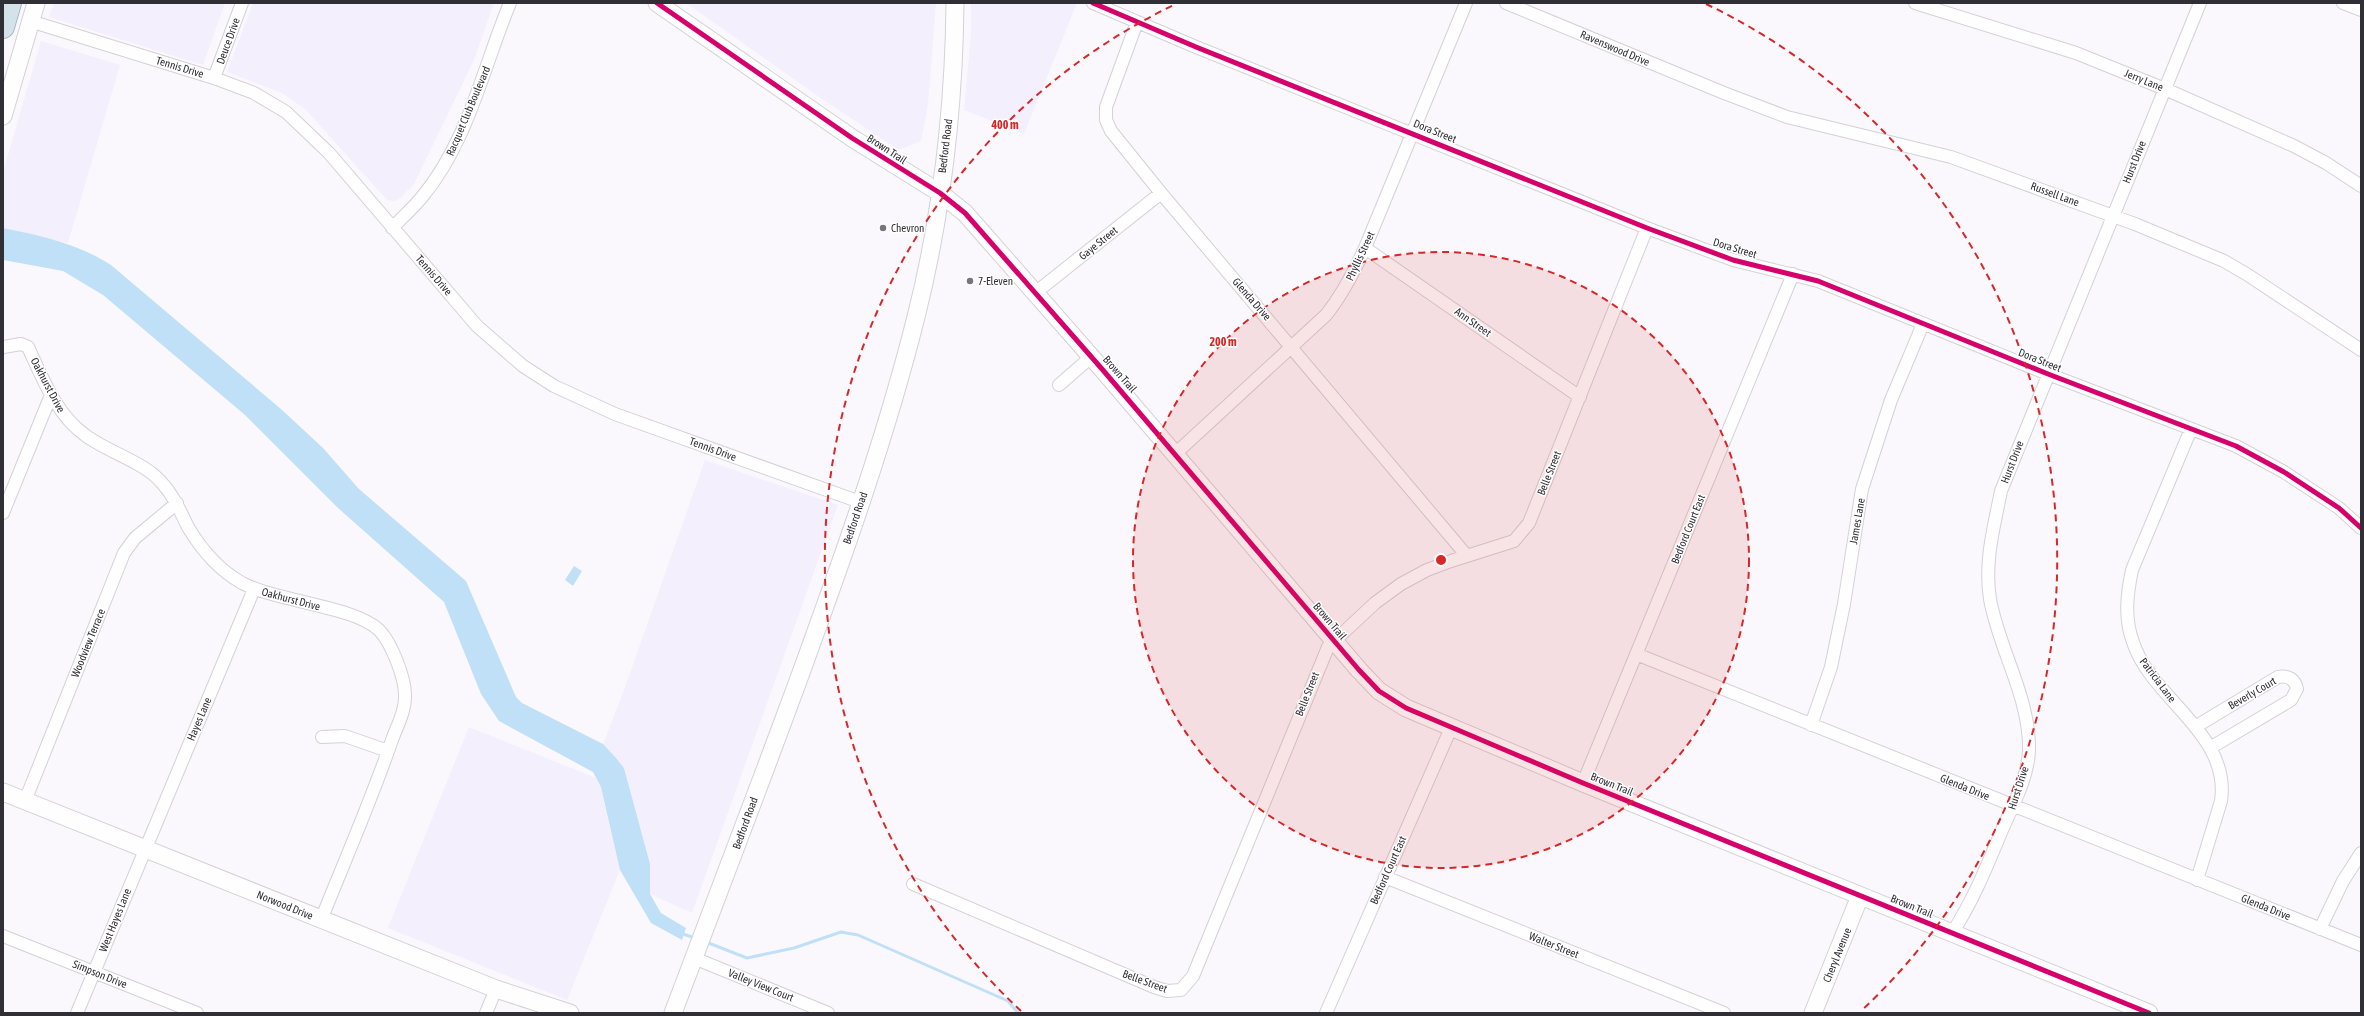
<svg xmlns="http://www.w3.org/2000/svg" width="2364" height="1016" font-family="'Asap Condensed',sans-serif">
	<rect width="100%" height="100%" fill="#faf8fc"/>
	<path fill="#f4effd" d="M 54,3 L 225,3 L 203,65 L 49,17 Z
		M 253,3 L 494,3 L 474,60 L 414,184 L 399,199 L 395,201 L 387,200 L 305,109 L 282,93 L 227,72 Z
		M 686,3 L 936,3 L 928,105 L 921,141 L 899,150 L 825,101 Z
		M 971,3 L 1077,3 L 1024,134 L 964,110 L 971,33 Z
		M 41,41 L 120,65 L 68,243 L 3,228 L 3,172 Z
		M 705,460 L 838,505 L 692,913 L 650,894 L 650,864 L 624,768 L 603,744 L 623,693 Z
		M 469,727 L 596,778 L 601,787 L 620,870 L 567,1000 L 388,928 Z"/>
	<path fill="#c0e0f7" d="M 3,228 C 41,236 77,243 111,265 L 281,409 L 323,448 L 359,489 L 466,581 L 516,697 L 522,703 L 603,744 L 616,758 L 624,768 L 650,864 L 650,894 L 661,913 L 686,928 L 682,940 L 651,923 L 620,870 L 601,787 L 593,772 L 499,721 L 481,694 L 444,602 L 338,508 L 245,415 L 103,295 L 63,271 L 3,260 Z
		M 574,566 L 582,571 L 573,586 L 565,580 Z"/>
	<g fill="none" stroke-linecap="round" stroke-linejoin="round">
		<path stroke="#c0e0f7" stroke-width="3" d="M 680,933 L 695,938
			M 706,942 L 747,958 L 794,948 L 841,932 L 858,935 L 1008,1001 L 1018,1013"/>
		<g stroke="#d4d1d7" stroke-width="14">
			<path id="street" d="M 1093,3 L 1196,47 L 1647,228 L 1733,260 L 1818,281 L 2048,374 L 2236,446 L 2284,472 L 2339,508 L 2361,528
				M 1506,3 L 1724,93 L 1787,117 L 1951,157 L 2135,224 L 2224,261 L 2248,275 L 2361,350
				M 1915,3 L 2076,53 L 2165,89 L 2294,146 L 2326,163 L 2361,186
				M 2343,3 L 2361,10
				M 30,21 L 214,78 L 254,93 L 286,112 L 329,153 L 477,326 L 523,366 L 554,386 L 615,414 L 860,502
				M 1137,22 L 1106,107 L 1106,120 L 1111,131 L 1161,193 L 1467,556
				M 214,78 L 242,3
				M 392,228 C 402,218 413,208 422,197 C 468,142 483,68 510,3
				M 1365,248 L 1580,397
				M 1035,293 L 1161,193
				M 3,347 L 21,344 L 28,347 C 43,379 56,414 85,435 C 107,452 145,462 162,483 C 174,496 180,511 188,527 C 201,549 219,570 242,583 C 278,602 354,606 379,630 C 391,642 405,677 405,695 C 406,710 397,726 392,740 C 371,801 345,860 321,920
				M 1059,385 L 1091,357
				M 2191,429 L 2132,570 C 2127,594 2124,618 2133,642 C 2151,699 2231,733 2221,801 L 2197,880
				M 1175,454 L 1326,315 C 1342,295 1354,272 1365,248 L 1466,3
				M 3,513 L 51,395
				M 1636,654 L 2361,945
				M 1811,725 L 1831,667 L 1844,604 L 1862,489 L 1891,400 L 1923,324
				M 2195,727 L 2278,677 C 2288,675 2295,679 2297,689 L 2291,700 L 2210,748
				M 322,737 L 345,736 L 388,751
				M 1583,783 L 1793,274
				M 25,801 L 124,553 L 135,538 L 177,503
				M 1385,877 L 1724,1013
				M 913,884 L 1154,987 L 1167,991 L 1181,990 L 1193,976 L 1328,647 L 1375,603 L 1401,584 L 1427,570 L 1451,561 L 1514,541 L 1529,523 L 1647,228
				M 2320,929 L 2343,881 L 2361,853
				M 1952,933 C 1973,901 1987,866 2002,830 C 2013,805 2028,778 2029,750 C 2030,697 1999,650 1990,599 C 1984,562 1994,527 2001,491 L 2200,3
				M 3,936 L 197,1013
				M 694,958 L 828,1013
				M 77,1013 L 254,589
				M 486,1013 L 496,989
				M 1326,1013 L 1451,728"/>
		</g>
		<g stroke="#d4d1d7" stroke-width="19">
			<path id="secondary" d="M 657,3 L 852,138 L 940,193 L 965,213 L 1102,369 L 1359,670 L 1379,691 L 1406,708 L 1583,783 L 2149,1013
				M 3,116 L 36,3
				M 3,792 L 496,989 L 570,1013
				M 673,1013 C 715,903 757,792 798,681 C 842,560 886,438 917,313 C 942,212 954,106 955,3
				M 1813,1013 L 1860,896"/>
		</g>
		<g stroke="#a9b7c1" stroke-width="24">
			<path id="highway" d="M 3,27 L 10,3"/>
		</g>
		<use href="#street" stroke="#fefeff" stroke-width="12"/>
		<use href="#secondary" stroke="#fefeff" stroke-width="17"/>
		<use href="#highway" stroke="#d4e2e9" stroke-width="22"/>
		<g stroke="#fff" stroke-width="8">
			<path id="cycleway" d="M 657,3 L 852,138 L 940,193 L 965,213 L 1102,369 L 1359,670 L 1379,691 L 1406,708 L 1583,783 L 2149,1013
				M 1093,3 L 1196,47 L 1647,228 L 1733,260 L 1818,281 L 2048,374 L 2236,446 L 2284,472 L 2339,508 L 2361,528"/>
		</g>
		<use href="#cycleway" stroke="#d6006c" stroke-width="5"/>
	</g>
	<circle cx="1441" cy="560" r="308" fill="#d62828" fill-opacity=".12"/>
	<g fill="none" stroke="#d62828" stroke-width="2" stroke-dasharray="7 5">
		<circle cx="1441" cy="560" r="308"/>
		<path d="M1021 1011A616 616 0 0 1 1176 4M1706 4A616 616 0 0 1 1861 1011"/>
	</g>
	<g fill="#77757b" stroke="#fff" stroke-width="1.5">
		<circle cx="883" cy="228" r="4"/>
		<circle cx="970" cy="281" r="4"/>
	</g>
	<g text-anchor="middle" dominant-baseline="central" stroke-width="3" stroke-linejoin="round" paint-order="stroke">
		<g font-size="11" fill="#312f36" stroke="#fff">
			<text transform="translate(228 41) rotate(-70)">Deuce Drive</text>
			<text transform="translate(1615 48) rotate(23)">Ravenswood Drive</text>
			<text transform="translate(180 67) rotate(17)">Tennis Drive</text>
			<text transform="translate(2144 80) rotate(22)">Jerry Lane</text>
			<text transform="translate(468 111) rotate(-67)">Racquet Club Boulevard</text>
			<text transform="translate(1435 131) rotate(22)">Dora Street</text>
			<text transform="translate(945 146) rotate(-83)">Bedford Road</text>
			<text transform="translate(887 149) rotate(33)">Brown Trail</text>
			<text transform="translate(2134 162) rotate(-68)">Hurst Drive</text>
			<text transform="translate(2055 194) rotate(20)">Russell Lane</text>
			<text transform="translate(1098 243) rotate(-39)">Gaye Street</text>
			<text transform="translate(1735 248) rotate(17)">Dora Street</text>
			<text transform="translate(1360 256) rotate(-65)">Phyllis Street</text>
			<text transform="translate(434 275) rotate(49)">Tennis Drive</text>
			<text transform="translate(1252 299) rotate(49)">Glenda Drive</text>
			<text transform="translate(1473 322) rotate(35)">Ann Street</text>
			<text transform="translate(2040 360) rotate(22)">Dora Street</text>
			<text transform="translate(1120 374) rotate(49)">Brown Trail</text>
			<text transform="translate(48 385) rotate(62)">Oakhurst Drive</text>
			<text transform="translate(713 449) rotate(20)">Tennis Drive</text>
			<text transform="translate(2012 462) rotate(-69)">Hurst Drive</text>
			<text transform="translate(1549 473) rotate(-68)">Belle Street</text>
			<text transform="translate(855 518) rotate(-71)">Bedford Road</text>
			<text transform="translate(1857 521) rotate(-80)">James Lane</text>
			<text transform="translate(1688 529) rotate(-68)">Bedford Court East</text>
			<text transform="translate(291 599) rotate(15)">Oakhurst Drive</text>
			<text transform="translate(1330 621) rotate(50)">Brown Trail</text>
			<text transform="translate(88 643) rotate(-68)">Woodview Terrace</text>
			<text transform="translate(2158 680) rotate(53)">Patricia Lane</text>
			<text transform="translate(2252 693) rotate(-30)">Beverly Court</text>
			<text transform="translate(1307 694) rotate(-68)">Belle Street</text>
			<text transform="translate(199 719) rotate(-67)">Hayes Lane</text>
			<text transform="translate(1612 784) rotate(22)">Brown Trail</text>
			<text transform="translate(1965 787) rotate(22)">Glenda Drive</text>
			<text transform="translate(2018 788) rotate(-72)">Hurst Drive</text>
			<text transform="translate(745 823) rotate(-70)">Bedford Road</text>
			<text transform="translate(1388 870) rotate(-66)">Bedford Court East</text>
			<text transform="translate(285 905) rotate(22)">Norwood Drive</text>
			<text transform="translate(1912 906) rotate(22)">Brown Trail</text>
			<text transform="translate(2266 907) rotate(22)">Glenda Drive</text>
			<text transform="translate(115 920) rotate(-68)">West Hayes Lane</text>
			<text transform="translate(1554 945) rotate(22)">Walter Street</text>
			<text transform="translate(1837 955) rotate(-68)">Cheryl Avenue</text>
			<text transform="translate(100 974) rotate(22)">Simpson Drive</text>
			<text transform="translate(1145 981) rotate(20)">Belle Street</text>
			<text transform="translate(761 985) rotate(22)">Valley View Court</text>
		</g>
		<g font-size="11" fill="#312f36" stroke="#fff" text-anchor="start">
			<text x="891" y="228">Chevron</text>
			<text x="978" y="281">7-Eleven</text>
		</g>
	</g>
	<circle cx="1441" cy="560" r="6" fill="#d62828" stroke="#fff" stroke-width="2"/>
	<g font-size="12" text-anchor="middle" font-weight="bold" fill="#d62828" stroke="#fff" stroke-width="3" stroke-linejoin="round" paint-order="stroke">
		<text x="1005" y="129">400 m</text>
		<text x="1223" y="346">200 m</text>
	</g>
	<rect width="2364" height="1016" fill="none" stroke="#312f36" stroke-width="8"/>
</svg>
